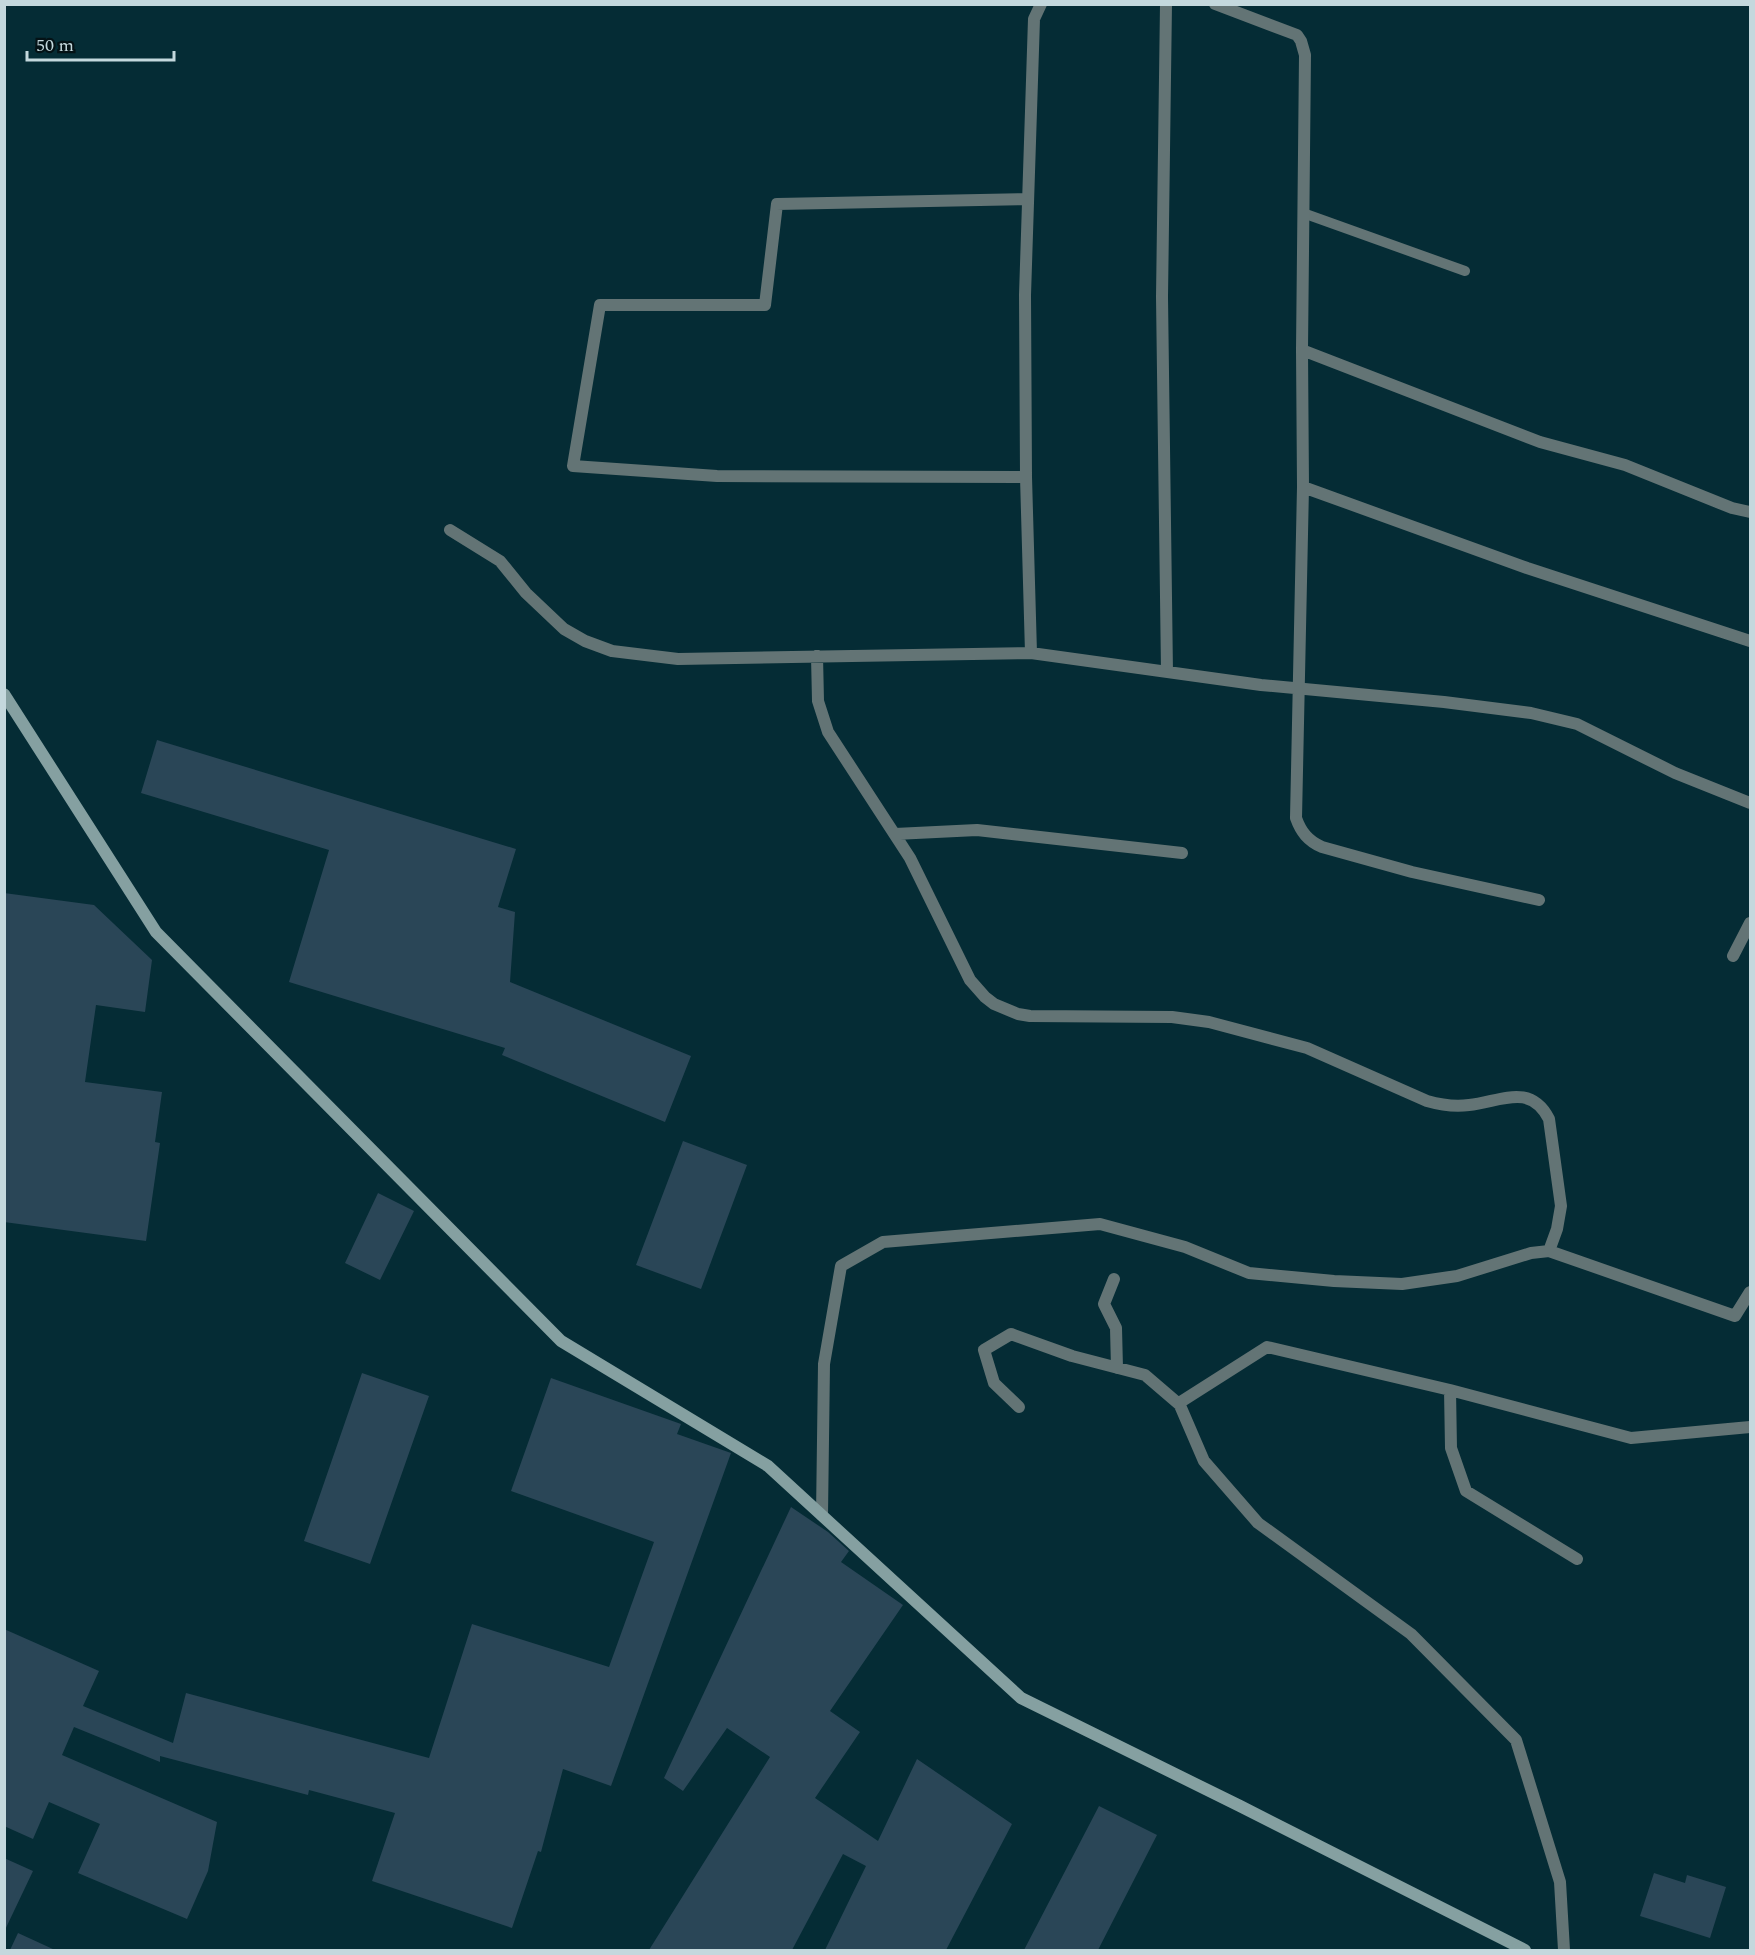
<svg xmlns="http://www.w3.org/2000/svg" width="1755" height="1955" font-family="Spectral,serif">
	<rect width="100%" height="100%" fill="#052c35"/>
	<path fill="#2a4657" d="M 157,740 L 516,849 L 498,907 L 515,912 L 510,982 L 691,1056 L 665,1122 L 502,1055 L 505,1048 L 289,982 L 329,850 L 141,793 Z
		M 4,893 L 94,905 L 152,960 L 145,1012 L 96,1005 L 85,1082 L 162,1092 L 155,1142 L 160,1143 L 146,1241 L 4,1222 Z
		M 683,1141 L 747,1165 L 701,1289 L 636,1265 Z
		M 378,1193 L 414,1211 L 380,1280 L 345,1263 Z
		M 362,1373 L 429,1396 L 370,1564 L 304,1541 Z
		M 551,1378 L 681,1424 L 677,1434 L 731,1453 L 611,1786 L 563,1769 L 541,1852 L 538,1851 L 512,1928 L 372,1881 L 395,1813 L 309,1790 L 308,1795 L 160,1756 L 160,1762 L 74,1727 L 62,1755 L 217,1822 L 208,1871 L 187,1919 L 78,1873 L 100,1824 L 49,1802 L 33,1839 L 4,1826 L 4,1629 L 99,1671 L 83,1706 L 173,1743 L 186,1693 L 429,1758 L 472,1624 L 609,1667 L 654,1542 L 511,1491 Z
		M 791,1507 L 828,1532 L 849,1551 L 841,1562 L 903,1605 L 830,1711 L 860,1732 L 815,1798 L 878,1841 L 917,1759 L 1012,1824 L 946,1950 L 825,1950 L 866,1866 L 843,1854 L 792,1950 L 649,1950 L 770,1757 L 727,1728 L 683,1791 L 664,1778 Z
		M 1099,1806 L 1157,1835 L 1098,1950 L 1024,1950 Z
		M 4,1858 L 33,1871 L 4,1932 Z
		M 1654,1873 L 1685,1883 L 1687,1875 L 1726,1887 L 1710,1938 L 1640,1916 Z
		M 18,1933 L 55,1950 L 10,1950 Z"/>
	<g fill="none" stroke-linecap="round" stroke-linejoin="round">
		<path stroke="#637475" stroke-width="10" d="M 1303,213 L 1465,271"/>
		<path stroke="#637475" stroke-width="12" d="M 1166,4 L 1162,297 L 1167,672
			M 1215,4 L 1297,35 L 1301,41 L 1305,55 L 1302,350 L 1303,487 L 1296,818 C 1301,832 1308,841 1322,847 L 1412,872 L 1539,900
			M 1302,350 L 1540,442 L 1625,465 L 1732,508 L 1750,512
			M 1026,477 L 717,476 L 573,466 L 600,305 L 765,305 L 777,204 L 1028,199
			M 1303,487 L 1527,568 L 1750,641
			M 450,530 L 500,561 L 526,593 L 564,629 L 585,641 L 612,651 L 678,659 L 1031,653 L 1261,685 L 1444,702 L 1531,713 L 1577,724 L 1675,773 L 1750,803
			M 1031,653 L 1026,477 L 1025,295 L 1034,19 L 1041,4
			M 817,656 L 818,701 L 828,732 L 910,858 L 970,980 L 985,997 L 994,1004 L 1018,1014 L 1030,1016 L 1172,1017 L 1209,1022 L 1307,1048 L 1427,1101 C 1441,1105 1454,1107 1469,1105 C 1500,1102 1530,1082 1549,1119 L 1561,1206 L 1557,1229 L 1549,1251
			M 895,834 L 977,830 L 1182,853
			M 1733,956 L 1750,923
			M 1114,1279 L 1104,1304 L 1116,1328 L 1117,1368
			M 1450,1390 L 1451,1448 L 1466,1491 L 1577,1559
			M 1019,1407 L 994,1383 L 984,1350 L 1011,1334 L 1072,1356 L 1145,1375 L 1180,1405
			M 822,1515 L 824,1364 L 841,1266 L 883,1242 L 1100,1224 L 1185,1247 L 1249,1273 L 1334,1281 L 1402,1284 L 1457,1276 L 1531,1253 L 1549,1251 L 1735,1316 L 1750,1292
			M 1564,1950 L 1560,1882 L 1516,1740 L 1411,1634 L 1258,1523 L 1204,1461 L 1179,1403 L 1267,1347 L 1450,1390 L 1631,1438 L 1750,1427"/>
		<path stroke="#85a0a1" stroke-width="12" d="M 4,694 L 156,932 L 561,1341 L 768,1466 L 1021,1698 L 1240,1806 L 1525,1950"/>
	</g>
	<rect width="1755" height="1955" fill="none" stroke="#c4d8dd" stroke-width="12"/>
	<path d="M27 51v9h147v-9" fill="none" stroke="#c4d8dd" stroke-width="3"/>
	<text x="36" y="51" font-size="18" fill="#c4d8dd" stroke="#041216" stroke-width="4.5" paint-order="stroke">50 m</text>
</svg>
